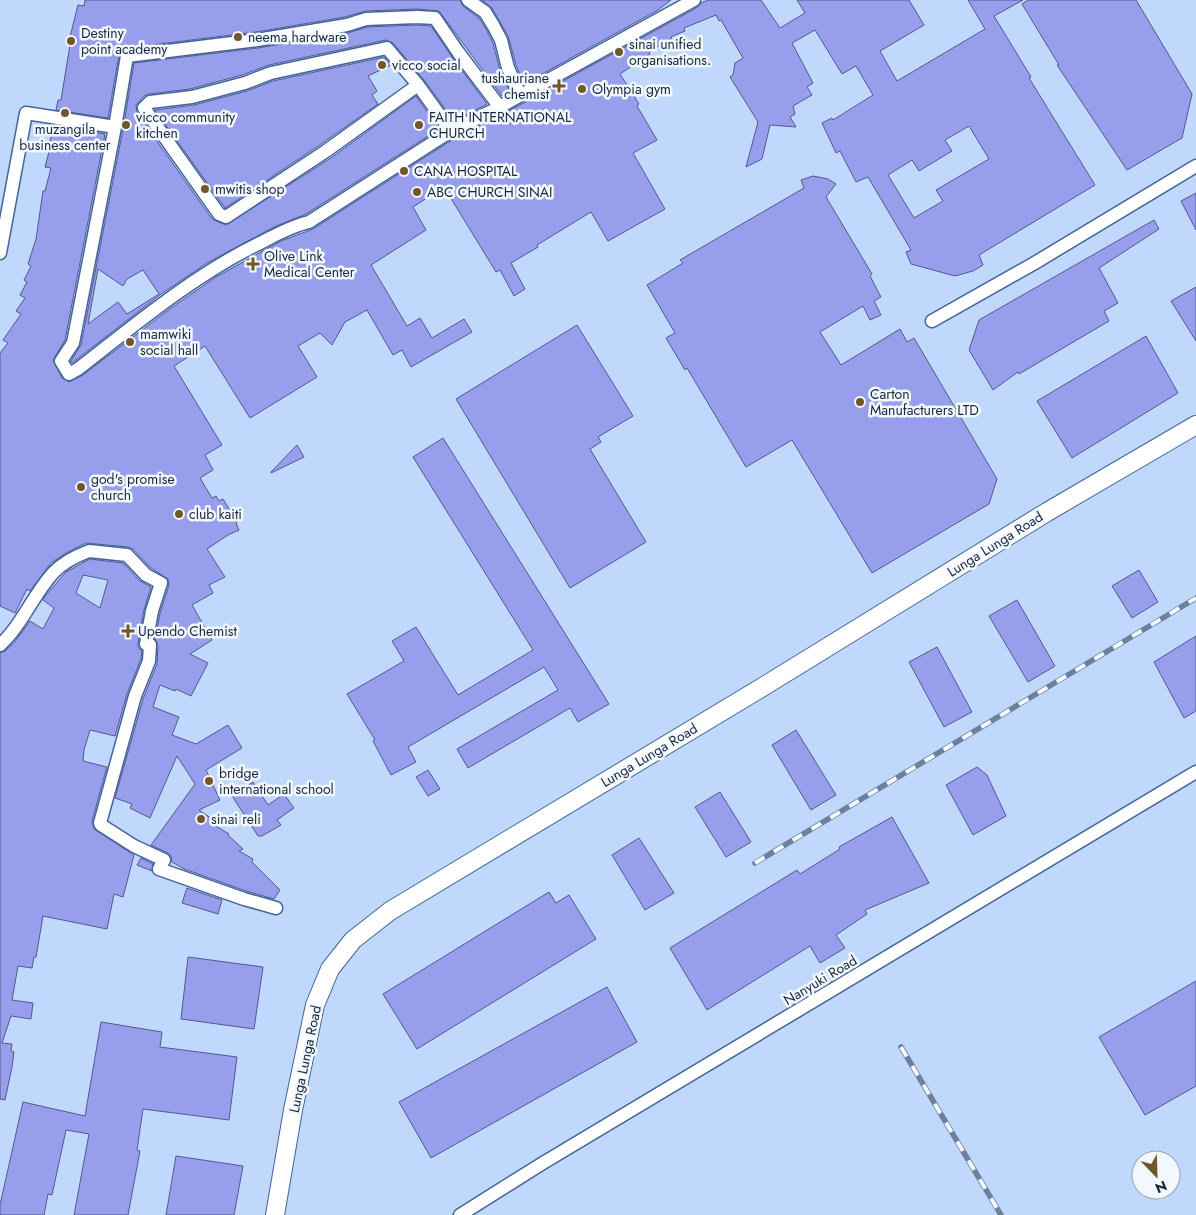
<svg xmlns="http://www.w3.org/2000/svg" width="1196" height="1215" font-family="Jost,sans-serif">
	<rect width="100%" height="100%" fill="#c0d8fc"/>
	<path fill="#979eec" stroke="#535892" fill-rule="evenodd" d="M 85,0 L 460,0 L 463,6 L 479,18 L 486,29 L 493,43 L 500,70 L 510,92 L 502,96 L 439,11 L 417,9 L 366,11 L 345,17 L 256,32 L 126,48 L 122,50 L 119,55 L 108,118 L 56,110 L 58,100 L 61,100 L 70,45 L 68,45 L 78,5 L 84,6 Z
		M 482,0 L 671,0 L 658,10 L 524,84 L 516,65 L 508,36 L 492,8 Z
		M 708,0 L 761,0 L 780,28 L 805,13 L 797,0 L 909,0 L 924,25 L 880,51 L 897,81 L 985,29 L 968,0 L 1023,0 L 994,16 L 1031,77 L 1029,78 L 1095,185 L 979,255 L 983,265 L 973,271 L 955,276 L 911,264 L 906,252 L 911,250 L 868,177 L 856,182 L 840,151 L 836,153 L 822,123 L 832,118 L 833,120 L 873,95 L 856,66 L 842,74 L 815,30 L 792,43 L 813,83 L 807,87 L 812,95 L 793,106 L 795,114 L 790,117 L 796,127 L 770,125 L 762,159 L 746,167 L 758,122 L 730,77 L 733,75 L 735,63 L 743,58 L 721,20 L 719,21 L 716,15 L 684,28 L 685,31 L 671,37 L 672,38 L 649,52 L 650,54 L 620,74 L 639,104 L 637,106 L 657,140 L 633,153 L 665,209 L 608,241 L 591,212 L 537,245 L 538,247 L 511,263 L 525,289 L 514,296 L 500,270 L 496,272 L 444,187 L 413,207 L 426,230 L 371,265 L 407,326 L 420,318 L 432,338 L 464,319 L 472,332 L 411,367 L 402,350 L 393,355 L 367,310 L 345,322 L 332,345 L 320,333 L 298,346 L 317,377 L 250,418 L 205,346 L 174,366 L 222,445 L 205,455 L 213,470 L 200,478 L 212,498 L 216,496 L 219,501 L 223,499 L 237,522 L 236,523 L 239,530 L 228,535 L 207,549 L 225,577 L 209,585 L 213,593 L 192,605 L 212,640 L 190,654 L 208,663 L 191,696 L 176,689 L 175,691 L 160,685 L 153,707 L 179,717 L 172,735 L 196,744 L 228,725 L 242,748 L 206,770 L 220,800 L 199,810 L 218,823 L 216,826 L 229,834 L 228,835 L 243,849 L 239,851 L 253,859 L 252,862 L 280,890 L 274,899 L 246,891 L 184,869 L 172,862 L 171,856 L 168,853 L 151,845 L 195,784 L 177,756 L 150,818 L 130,808 L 132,804 L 115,798 L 143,699 L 157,664 L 158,645 L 155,639 L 160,613 L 169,585 L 168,579 L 151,568 L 133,549 L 128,547 L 86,543 L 66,553 L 51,563 L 30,591 L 27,589 L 15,613 L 0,606 L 0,353 L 8,343 L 3,340 L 21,314 L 16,311 L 25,298 L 20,295 L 27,282 L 24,280 L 31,266 L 28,264 L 36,239 L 43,191 L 45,191 L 51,168 L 45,167 L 50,148 L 48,147 L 52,134 L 50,133 L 53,125 L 105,134 L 65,340 L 53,360 L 62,378 L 69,382 L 83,375 L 171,308 L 216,277 L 281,241 L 313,229 L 455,138 L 496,118 L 698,7 L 701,3 ZM 969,126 L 989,159 L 936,190 L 943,201 L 914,218 L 888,175 L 912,160 L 919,171 L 952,151 L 945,140 Z
		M 1028,0 L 1136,0 L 1192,94 L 1182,138 L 1127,170 L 1057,65 L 1059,65 L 1022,4 Z
		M 417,25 L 431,26 L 452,57 L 487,104 L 454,121 L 424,80 L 393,43 L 386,40 L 269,65 L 242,75 L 190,89 L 149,94 L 144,96 L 136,105 L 137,113 L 212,219 L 226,225 L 331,158 L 416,96 L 439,129 L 306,214 L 274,227 L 207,263 L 161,294 L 72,363 L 71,361 L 81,345 L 123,129 L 134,63 L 258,48 L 348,33 L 367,27 ZM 98,269 L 123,286 L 127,279 L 143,270 L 159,294 L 127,314 L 118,302 L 88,324 Z
		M 384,57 L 391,65 L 368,76 L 377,91 L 372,95 L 378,104 L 321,144 L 225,208 L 155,110 L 194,105 L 247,91 L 273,81 Z
		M 813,176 L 828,179 L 836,184 L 826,197 L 872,274 L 870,276 L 881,297 L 874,301 L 881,315 L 870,320 L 863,306 L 820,332 L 841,365 L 900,329 L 907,342 L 914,338 L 997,479 L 989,504 L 872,573 L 792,440 L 746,467 L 687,368 L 685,370 L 666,338 L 675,333 L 647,285 L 683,263 L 680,260 L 804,188 L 801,180 Z
		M 1196,193 L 1196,230 L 1181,201 Z
		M 1154,220 L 1159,229 L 1099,268 L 1118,303 L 1104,311 L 1109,321 L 1019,374 L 1018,372 L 993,390 L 969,350 L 979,320 Z
		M 1196,287 L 1196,341 L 1171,301 Z
		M 577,325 L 633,416 L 598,437 L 601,442 L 590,449 L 646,542 L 570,588 L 456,399 Z
		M 1146,336 L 1178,393 L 1072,458 L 1037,401 Z
		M 443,438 L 609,704 L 578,722 L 570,708 L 468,768 L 457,749 L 558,690 L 544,667 L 408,747 L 416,762 L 391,775 L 373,741 L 375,740 L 347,694 L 404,661 L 392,641 L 416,627 L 458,695 L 533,650 L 413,457 Z
		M 297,445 L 304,457 L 271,473 L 271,472 Z
		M 90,559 L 123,563 L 140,581 L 151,587 L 144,610 L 138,643 L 138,647 L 142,651 L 141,659 L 127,694 L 115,736 L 90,730 L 84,750 L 83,761 L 107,767 L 92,821 L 94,829 L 134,855 L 123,897 L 114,894 L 107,929 L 43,916 L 36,957 L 34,957 L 32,968 L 18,966 L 12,1000 L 33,1003 L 31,1019 L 11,1016 L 2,1043 L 12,1044 L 11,1051 L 14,1052 L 12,1067 L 5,1100 L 0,1099 L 0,653 L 5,651 L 14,643 L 30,621 L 43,629 L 54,608 L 43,600 L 46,595 L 66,572 ZM 83,575 L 108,580 L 100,608 L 76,593 Z
		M 1139,570 L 1158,602 L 1132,618 L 1112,586 Z
		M 1017,600 L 1055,666 L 1028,682 L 989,616 Z
		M 1196,636 L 1196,711 L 1184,718 L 1154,662 Z
		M 937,647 L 972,712 L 944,727 L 909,662 Z
		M 796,730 L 836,795 L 811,810 L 772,745 Z
		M 977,767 L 987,775 L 1006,816 L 973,835 L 946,785 Z
		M 428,770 L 440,789 L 428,796 L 416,777 Z
		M 253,782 L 268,805 L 284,794 L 294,808 L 277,820 L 281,825 L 262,836 L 258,836 L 232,796 Z
		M 720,792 L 751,842 L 726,857 L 695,807 Z
		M 892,817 L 929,883 L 865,910 L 867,914 L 836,935 L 845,948 L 820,963 L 810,946 L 707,1010 L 670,948 L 797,870 L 800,874 L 840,849 L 839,847 Z
		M 639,838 L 674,893 L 645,910 L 612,855 Z
		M 141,858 L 153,864 L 152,871 L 137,865 Z
		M 187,888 L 222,900 L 218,914 L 182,903 Z
		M 549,892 L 556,903 L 569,895 L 596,939 L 417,1049 L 383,994 Z
		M 188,957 L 263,967 L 254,1029 L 181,1019 Z
		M 1196,981 L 1196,1086 L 1145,1115 L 1099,1037 Z
		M 607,987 L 637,1042 L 431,1158 L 399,1102 Z
		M 101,1022 L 162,1032 L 160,1047 L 237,1057 L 229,1120 L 143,1109 L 137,1150 L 140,1151 L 128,1215 L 74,1215 L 89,1134 L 66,1130 L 52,1195 L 48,1194 L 44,1215 L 0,1215 L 0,1205 L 23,1102 L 85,1116 Z
		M 176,1156 L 243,1166 L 234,1215 L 166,1215 Z"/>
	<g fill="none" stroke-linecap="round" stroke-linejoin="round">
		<g stroke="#426499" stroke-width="15">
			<path id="street" d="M 468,0 L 485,12 L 493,25 L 501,40 L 508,68 L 520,95
				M 418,85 L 326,151 L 226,217 L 219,214 L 144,108 L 150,102 L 192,97 L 245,83 L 271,73 L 387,48 L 418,85 L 451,131
				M 115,127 L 127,56 L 257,40 L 347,25 L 366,19 L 417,17 L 435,18 L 458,52 L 499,106
				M 0,253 L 26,113 L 115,127 L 73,343 L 61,361 L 69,374 L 78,369 C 136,324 194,275 260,243 C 276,235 291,226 309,222 L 451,131 L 492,111 L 694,0
				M 932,321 L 1033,264 L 1196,166
				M 0,645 C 22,625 33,595 53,573 C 63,562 76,556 89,551 L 127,555 L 146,575 L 161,583 L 152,611 L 146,644 L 150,645 L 149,661 L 135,696 L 100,823 L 101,825 L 134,846 L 164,860 L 159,869 L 244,899 L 276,908
				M 460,1215 L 543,1163 L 1196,772"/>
		</g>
		<g stroke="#426499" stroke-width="20">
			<path id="secondary" d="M 275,1215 L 293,1110 L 315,1005 L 330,969 L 353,940 L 390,911 L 761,688 L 1047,512 L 1196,425"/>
		</g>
		<use href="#street" stroke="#fff" stroke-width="12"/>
		<use href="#secondary" stroke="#fff" stroke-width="18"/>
		<g stroke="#6d809d" stroke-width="5.5">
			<path id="rail" d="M 755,863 L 1196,598
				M 901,1047 L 1001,1215"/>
		</g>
		<use href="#rail" stroke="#f3f8fe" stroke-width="4" stroke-dasharray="11" stroke-linecap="butt"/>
	</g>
	<g fill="#715729" stroke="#f3f8fe" stroke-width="2">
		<circle cx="238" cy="37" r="5"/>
		<circle cx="71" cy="41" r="5"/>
		<circle cx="619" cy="52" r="5"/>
		<circle cx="382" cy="65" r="5"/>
		<path d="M556.5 78.5h5v5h5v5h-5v5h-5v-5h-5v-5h5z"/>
		<circle cx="582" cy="89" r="5"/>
		<circle cx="65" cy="113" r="5"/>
		<circle cx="126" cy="125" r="5"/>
		<circle cx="419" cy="125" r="5"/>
		<circle cx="404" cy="171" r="5"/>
		<circle cx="205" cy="189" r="5"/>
		<circle cx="417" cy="192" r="5"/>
		<path d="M250.5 256.5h5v5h5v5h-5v5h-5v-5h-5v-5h5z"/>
		<circle cx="130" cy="342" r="5"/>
		<circle cx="860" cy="402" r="5"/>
		<circle cx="81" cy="487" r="5"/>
		<circle cx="179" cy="514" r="5"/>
		<path d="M125.5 623.5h5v5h5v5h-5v5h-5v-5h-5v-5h5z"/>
		<circle cx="209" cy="781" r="5"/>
		<circle cx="201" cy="819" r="5"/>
	</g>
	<g text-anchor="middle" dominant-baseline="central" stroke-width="5" stroke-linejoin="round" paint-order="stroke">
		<g font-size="14" fill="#17263c" stroke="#f3f8fe" text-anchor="start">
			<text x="81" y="33">Destiny<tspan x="81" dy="16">point academy</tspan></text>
			<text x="248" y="37">neema hardware</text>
			<text x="629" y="44">sinai unified<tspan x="629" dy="16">organisations.</tspan></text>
			<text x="392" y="65">vicco social</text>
			<text x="549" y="78" text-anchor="end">tushauriane<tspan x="549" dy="16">chemist</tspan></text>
			<text x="592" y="89">Olympia gym</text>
			<text x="136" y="117">vicco community<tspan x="136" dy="16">kitchen</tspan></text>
			<text x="429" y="117">FAITH INTERNATIONAL<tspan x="429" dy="16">CHURCH</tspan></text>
			<text x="65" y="129" text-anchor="middle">muzangila<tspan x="65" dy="16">business center</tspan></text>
			<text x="414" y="171">CANA HOSPITAL</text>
			<text x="215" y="189">mwitis shop</text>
			<text x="427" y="192">ABC CHURCH SINAI</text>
			<text x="264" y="256">Olive Link<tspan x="264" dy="16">Medical Center</tspan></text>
			<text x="140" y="334">mamwiki<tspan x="140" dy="16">social hall</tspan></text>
			<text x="870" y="394">Carton<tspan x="870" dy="16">Manufacturers LTD</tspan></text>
			<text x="91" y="479">god's promise<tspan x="91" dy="16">church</tspan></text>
			<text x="189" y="514">club kaiti</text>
			<text x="138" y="631">Upendo Chemist</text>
			<text x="219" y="773">bridge<tspan x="219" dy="16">international school</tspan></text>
			<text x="211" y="819">sinai reli</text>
		</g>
		<g font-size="14" fill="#17263c" stroke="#f3f8fe">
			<text transform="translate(995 544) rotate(-32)">Lunga Lunga Road</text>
			<text transform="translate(649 755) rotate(-31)">Lunga Lunga Road</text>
			<text transform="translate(820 980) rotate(-31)">Nanyuki Road</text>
			<text transform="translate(305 1059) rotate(-78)">Lunga Lunga Road</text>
		</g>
	</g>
	<g transform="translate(1156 1175) rotate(157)"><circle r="24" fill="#f3f8fe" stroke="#9ba4b0"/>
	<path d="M0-4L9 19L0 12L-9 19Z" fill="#715729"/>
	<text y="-8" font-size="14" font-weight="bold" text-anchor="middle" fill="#17263c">N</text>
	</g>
</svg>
